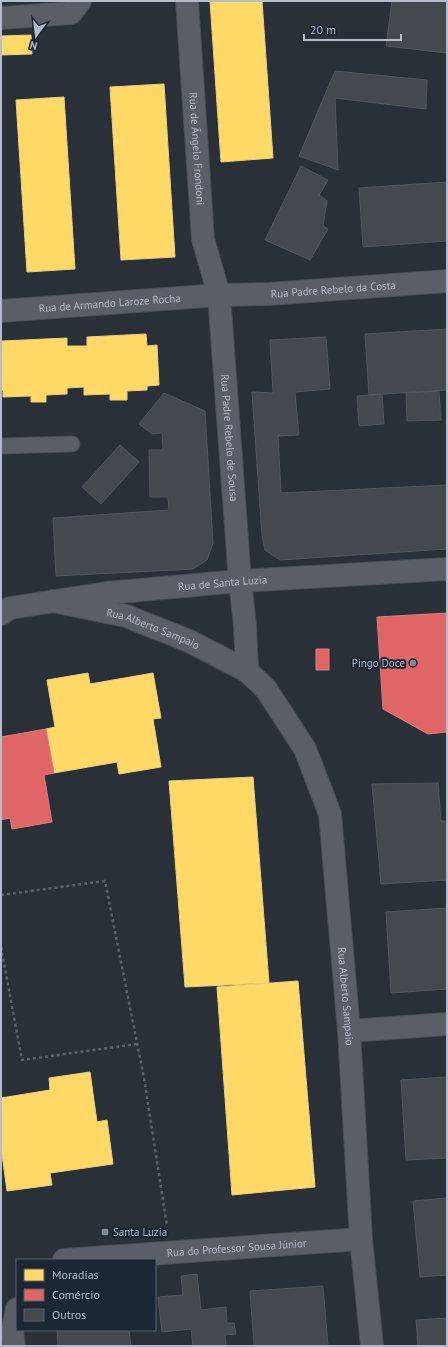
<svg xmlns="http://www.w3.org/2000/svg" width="448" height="1347" font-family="'PT Sans',sans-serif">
	<rect width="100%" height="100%" fill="#2a3038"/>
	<path fill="#ffd966" stroke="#e8d084" d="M 210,1 L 262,1 L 273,158 L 221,162 Z
		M 31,35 L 32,54 L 1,55 L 1,36 Z
		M 164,84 L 175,257 L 121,260 L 110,87 Z
		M 64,97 L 75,269 L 27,272 L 16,100 Z
		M 146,334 L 147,346 L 157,345 L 159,385 L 147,386 L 147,390 L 127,391 L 127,400 L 110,400 L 110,394 L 84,395 L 84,387 L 67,388 L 67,394 L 46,395 L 46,402 L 31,402 L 31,396 L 3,397 L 3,390 L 1,390 L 2,341 L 67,338 L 67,346 L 87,346 L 87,337 Z
		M 88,673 L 90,684 L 153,673 L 161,718 L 153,719 L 161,767 L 119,774 L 117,762 L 54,773 L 46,729 L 55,727 L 47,680 Z
		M 253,777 L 269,983 L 185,987 L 169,781 Z
		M 298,981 L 315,1187 L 232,1195 L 217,987 Z
		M 90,1072 L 97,1122 L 107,1120 L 113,1164 L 50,1173 L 52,1185 L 7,1191 L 1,1147 L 1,1098 L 50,1090 L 49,1078 Z"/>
	<path fill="#e06666" stroke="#d38084" d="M 447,613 L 447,732 L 428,734 L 383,709 L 377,617 Z
		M 316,649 L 329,649 L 329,670 L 316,670 Z
		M 46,729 L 54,773 L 44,775 L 52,822 L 12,829 L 10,818 L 1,820 L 1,737 Z"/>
	<path fill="#444950" stroke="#52575f" d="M 392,1 L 447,1 L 447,53 L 386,46 Z
		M 335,71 L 427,80 L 426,109 L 335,98 L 338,170 L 299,156 Z
		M 301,166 L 328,180 L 319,195 L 327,201 L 323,226 L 328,229 L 310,260 L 265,240 Z
		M 447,182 L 447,241 L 363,247 L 359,188 Z
		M 447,329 L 447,390 L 369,395 L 365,334 Z
		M 326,337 L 330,389 L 295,392 L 299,435 L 278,436 L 281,493 L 447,485 L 447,549 L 280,560 L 265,550 L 262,536 L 252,392 L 273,393 L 270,340 Z
		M 439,391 L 441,420 L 407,421 L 406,393 Z
		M 164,393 L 205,411 L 213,543 L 207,560 L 193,569 L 56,576 L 53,518 L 169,510 L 168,497 L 150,497 L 149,450 L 163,450 L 162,433 L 152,434 L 139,424 Z
		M 382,394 L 384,424 L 359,426 L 357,396 Z
		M 120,445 L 139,462 L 101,504 L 82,487 Z
		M 438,783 L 441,821 L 447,821 L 447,880 L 381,884 L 372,784 Z
		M 447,908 L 447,989 L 391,993 L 386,912 Z
		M 447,1077 L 447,1158 L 406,1160 L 401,1080 Z
		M 447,1198 L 447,1275 L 420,1277 L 413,1201 Z
		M 197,1274 L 201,1310 L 226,1307 L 227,1323 L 234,1323 L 236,1334 L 225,1335 L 226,1346 L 193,1346 L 191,1329 L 162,1332 L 158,1297 L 183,1295 L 181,1276 Z
		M 323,1286 L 328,1346 L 254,1346 L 250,1291 Z
		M 447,1318 L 447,1346 L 418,1346 L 416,1320 Z
		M 57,1330 L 129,1330 L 131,1346 L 58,1346 Z"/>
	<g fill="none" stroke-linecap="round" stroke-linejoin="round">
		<g stroke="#484c53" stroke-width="17">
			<path id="service" d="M 1,446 L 72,444"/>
		</g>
		<g stroke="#484c53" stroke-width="24">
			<g id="minor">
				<path id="s1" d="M 187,1 L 203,239 L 219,295 L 240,581 L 245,626 L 247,671"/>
				<path d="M 1,18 L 71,13 L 80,1"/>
				<path id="s2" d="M 1,311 L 219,295 L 269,294 L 447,281"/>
				<path id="s3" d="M 53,601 L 126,616 L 189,641 L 247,671 L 266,689 L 305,749 L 330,814 L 349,1031 L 361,1239 L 372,1346"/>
				<path id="s4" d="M 1,614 L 10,608 L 107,593 L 240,581 L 447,569"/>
				<path d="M 349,1031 L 447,1024"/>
				<path id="s5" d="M 64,1260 L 361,1239"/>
				<path d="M 14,1346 L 12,1333 L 17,1309"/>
			</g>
		</g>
		<path stroke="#5d636a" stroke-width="2.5" stroke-dasharray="3 3" stroke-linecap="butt" d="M 1,895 L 105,881 L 144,1078 L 167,1226
			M 1,947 L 22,1060 L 137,1044"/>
		<use href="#service" stroke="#5a5e66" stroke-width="15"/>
		<use href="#minor" stroke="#5a5e66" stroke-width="22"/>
	</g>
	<g fill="#848b96" stroke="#1d2633" stroke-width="1.5">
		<circle cx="413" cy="663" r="4"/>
		<rect x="101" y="1228" width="8" height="8" rx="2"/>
	</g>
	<g text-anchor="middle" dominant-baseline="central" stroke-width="4" stroke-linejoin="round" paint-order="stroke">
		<g font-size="11" fill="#b4bcc9" stroke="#1d2633">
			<text stroke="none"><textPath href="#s1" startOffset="148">Rua de Ângelo Frondoni</textPath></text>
			<text stroke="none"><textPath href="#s2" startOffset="333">Rua Padre Rebelo da Costa</textPath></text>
			<text stroke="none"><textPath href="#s2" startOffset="109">Rua de Armando Laroze Rocha</textPath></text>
			<text stroke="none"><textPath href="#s1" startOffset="440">Rua Padre Rebelo de Sousa</textPath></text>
			<text stroke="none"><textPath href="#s4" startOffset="225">Rua de Santa Luzia</textPath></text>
			<text stroke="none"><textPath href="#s3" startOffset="104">Rua Alberto Sampaio</textPath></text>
			<text stroke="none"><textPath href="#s3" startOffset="558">Rua Alberto Sampaio</textPath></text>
			<text stroke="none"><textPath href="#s5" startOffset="173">Rua do Professor Sousa Júnior</textPath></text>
		</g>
		<g font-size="11" fill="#b4bcc9" stroke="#1d2633" text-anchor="end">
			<text x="405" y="663">Pingo Doce</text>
			<text x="113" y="1232" text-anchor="start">Santa Luzia</text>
		</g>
	</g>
	<rect width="448" height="1347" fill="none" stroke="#b4bcc9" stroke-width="4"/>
	<rect x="16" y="1259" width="140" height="72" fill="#1d2633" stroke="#59626f"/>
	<rect x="24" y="1269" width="20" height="12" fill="#ffd966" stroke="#59626f"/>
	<text x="52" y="1279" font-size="12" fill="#b4bcc9">Moradias</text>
	<rect x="24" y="1289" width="20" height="12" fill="#e06666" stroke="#59626f"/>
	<text x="52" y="1299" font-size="12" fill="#b4bcc9">Comércio</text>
	<rect x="24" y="1309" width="20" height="12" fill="#444950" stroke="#59626f"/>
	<text x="52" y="1319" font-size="12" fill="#b4bcc9">Outros</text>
	<g transform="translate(36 36) rotate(195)" stroke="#1d2633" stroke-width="3" paint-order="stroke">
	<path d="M0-3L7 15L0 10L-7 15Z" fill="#b4bcc9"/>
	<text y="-6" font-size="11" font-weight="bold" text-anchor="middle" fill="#b4bcc9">N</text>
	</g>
	<path d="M304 34v6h97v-6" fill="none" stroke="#b4bcc9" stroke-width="2"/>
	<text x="310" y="34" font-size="12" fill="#b4bcc9" stroke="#1d2633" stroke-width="3" paint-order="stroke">20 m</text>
</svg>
